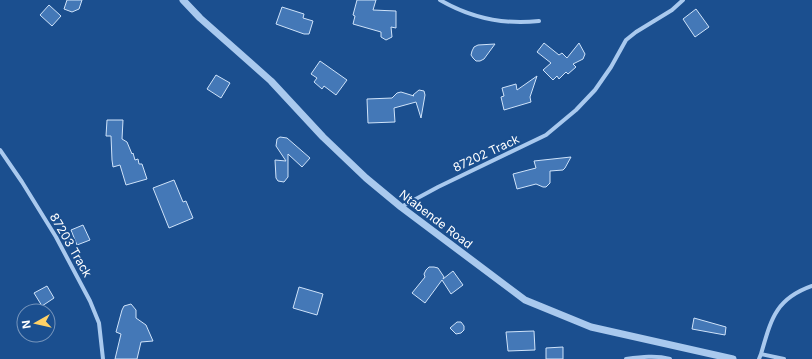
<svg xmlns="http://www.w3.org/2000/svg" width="812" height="359" font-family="Inter,sans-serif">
	<rect width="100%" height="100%" fill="#1b4f8f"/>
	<path fill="#4478b7" stroke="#cfe3fa" d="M 67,0 L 82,0 L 79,9 L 72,12 L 64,9 Z
		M 357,0 L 376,0 L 373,10 L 396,11 L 396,28 L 391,27 L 392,37 L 386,40 L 381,37 L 381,32 L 353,24 L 355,16 L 353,15 Z
		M 49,5 L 61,16 L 52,26 L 40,15 Z
		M 282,7 L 304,14 L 303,18 L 313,21 L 309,34 L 304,34 L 276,24 Z
		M 696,9 L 709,27 L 695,37 L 683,19 Z
		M 544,43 L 559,55 L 562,53 L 567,58 L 579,43 L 585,54 L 583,59 L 573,64 L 576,67 L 568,74 L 566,72 L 559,79 L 557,76 L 553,80 L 543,70 L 551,63 L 537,52 Z
		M 495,44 L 484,59 L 480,61 L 476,61 L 473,58 L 471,55 L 472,51 L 474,47 L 478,45 Z
		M 320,61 L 347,80 L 336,95 L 324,86 L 322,89 L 314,82 L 317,78 L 311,74 Z
		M 216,75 L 230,83 L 221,98 L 207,89 Z
		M 537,76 L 530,97 L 531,102 L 504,110 L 501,97 L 504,96 L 502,88 L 516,84 L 517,90 Z
		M 419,90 L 424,91 L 425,95 L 421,118 L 416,102 L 394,108 L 395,122 L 368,123 L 367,99 L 392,98 L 397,93 L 401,92 L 414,96 L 413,95 Z
		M 107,120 L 123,120 L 122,139 L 127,142 L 132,154 L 133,153 L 135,160 L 138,159 L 139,164 L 142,164 L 147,179 L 126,185 L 120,165 L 113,167 L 112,160 L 111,136 L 106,136 Z
		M 280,137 L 287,138 L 310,158 L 302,167 L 288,154 L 288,177 L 284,182 L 278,181 L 276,178 L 275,160 L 286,161 L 276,146 L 277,139 Z
		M 571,157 L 565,168 L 563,170 L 550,171 L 550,183 L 546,187 L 543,187 L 536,184 L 517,189 L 513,174 L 536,168 L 534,161 Z
		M 174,180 L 183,202 L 186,201 L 193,218 L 169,228 L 153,188 Z
		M 83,225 L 90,240 L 77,245 L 71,230 Z
		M 429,267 L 434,267 L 438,268 L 444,277 L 443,279 L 453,271 L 463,285 L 451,294 L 442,280 L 425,303 L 412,293 L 425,277 L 424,274 L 426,270 Z
		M 47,286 L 54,298 L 42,306 L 34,293 Z
		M 299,287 L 323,294 L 317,315 L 293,308 Z
		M 131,304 L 136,310 L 136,318 L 146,325 L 153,341 L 141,342 L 137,359 L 115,359 L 121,334 L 116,332 L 122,310 L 124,306 Z
		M 694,318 L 726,327 L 725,335 L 692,329 Z
		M 457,322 L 461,322 L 464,326 L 464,330 L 461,333 L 456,334 L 450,328 Z
		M 534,331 L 535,350 L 508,351 L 506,332 Z
		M 563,347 L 563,359 L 546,359 L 546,348 Z"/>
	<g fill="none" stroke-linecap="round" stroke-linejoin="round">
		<path stroke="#a9c9ee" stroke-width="4" d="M 440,0 C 471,18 503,25 539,21
			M 0,150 L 22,182 L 56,237 L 90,301 L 99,323 L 103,359
			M 401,207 L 438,187 L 546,135 L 576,110 L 595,90 L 611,67 L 626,40 L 636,32 L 672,10 L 683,0
			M 761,354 C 771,320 775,299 812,286
			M 626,359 C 641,357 656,355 670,359
			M 759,359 L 761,354 L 784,359"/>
		<path stroke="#a9c9ee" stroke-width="7" d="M 183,0 L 200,18 L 271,81 L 323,137 L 366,178 L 401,207 L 525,300 L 591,327 L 733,359"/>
	</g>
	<g text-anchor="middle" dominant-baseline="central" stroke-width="4" stroke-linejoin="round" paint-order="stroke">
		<g font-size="12" fill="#fff" stroke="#1b4f8f">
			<text transform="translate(486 153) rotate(-25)">87202 Track</text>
			<text transform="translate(436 219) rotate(37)">Ntabende Road</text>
			<text transform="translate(71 245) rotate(60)">87203 Track</text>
		</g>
	</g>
	<g transform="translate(36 323) rotate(262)"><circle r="19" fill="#1b4f8f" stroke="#7695bc"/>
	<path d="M0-3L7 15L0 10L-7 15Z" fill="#ffd166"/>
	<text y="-6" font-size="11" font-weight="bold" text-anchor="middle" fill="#ffffff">N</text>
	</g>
</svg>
